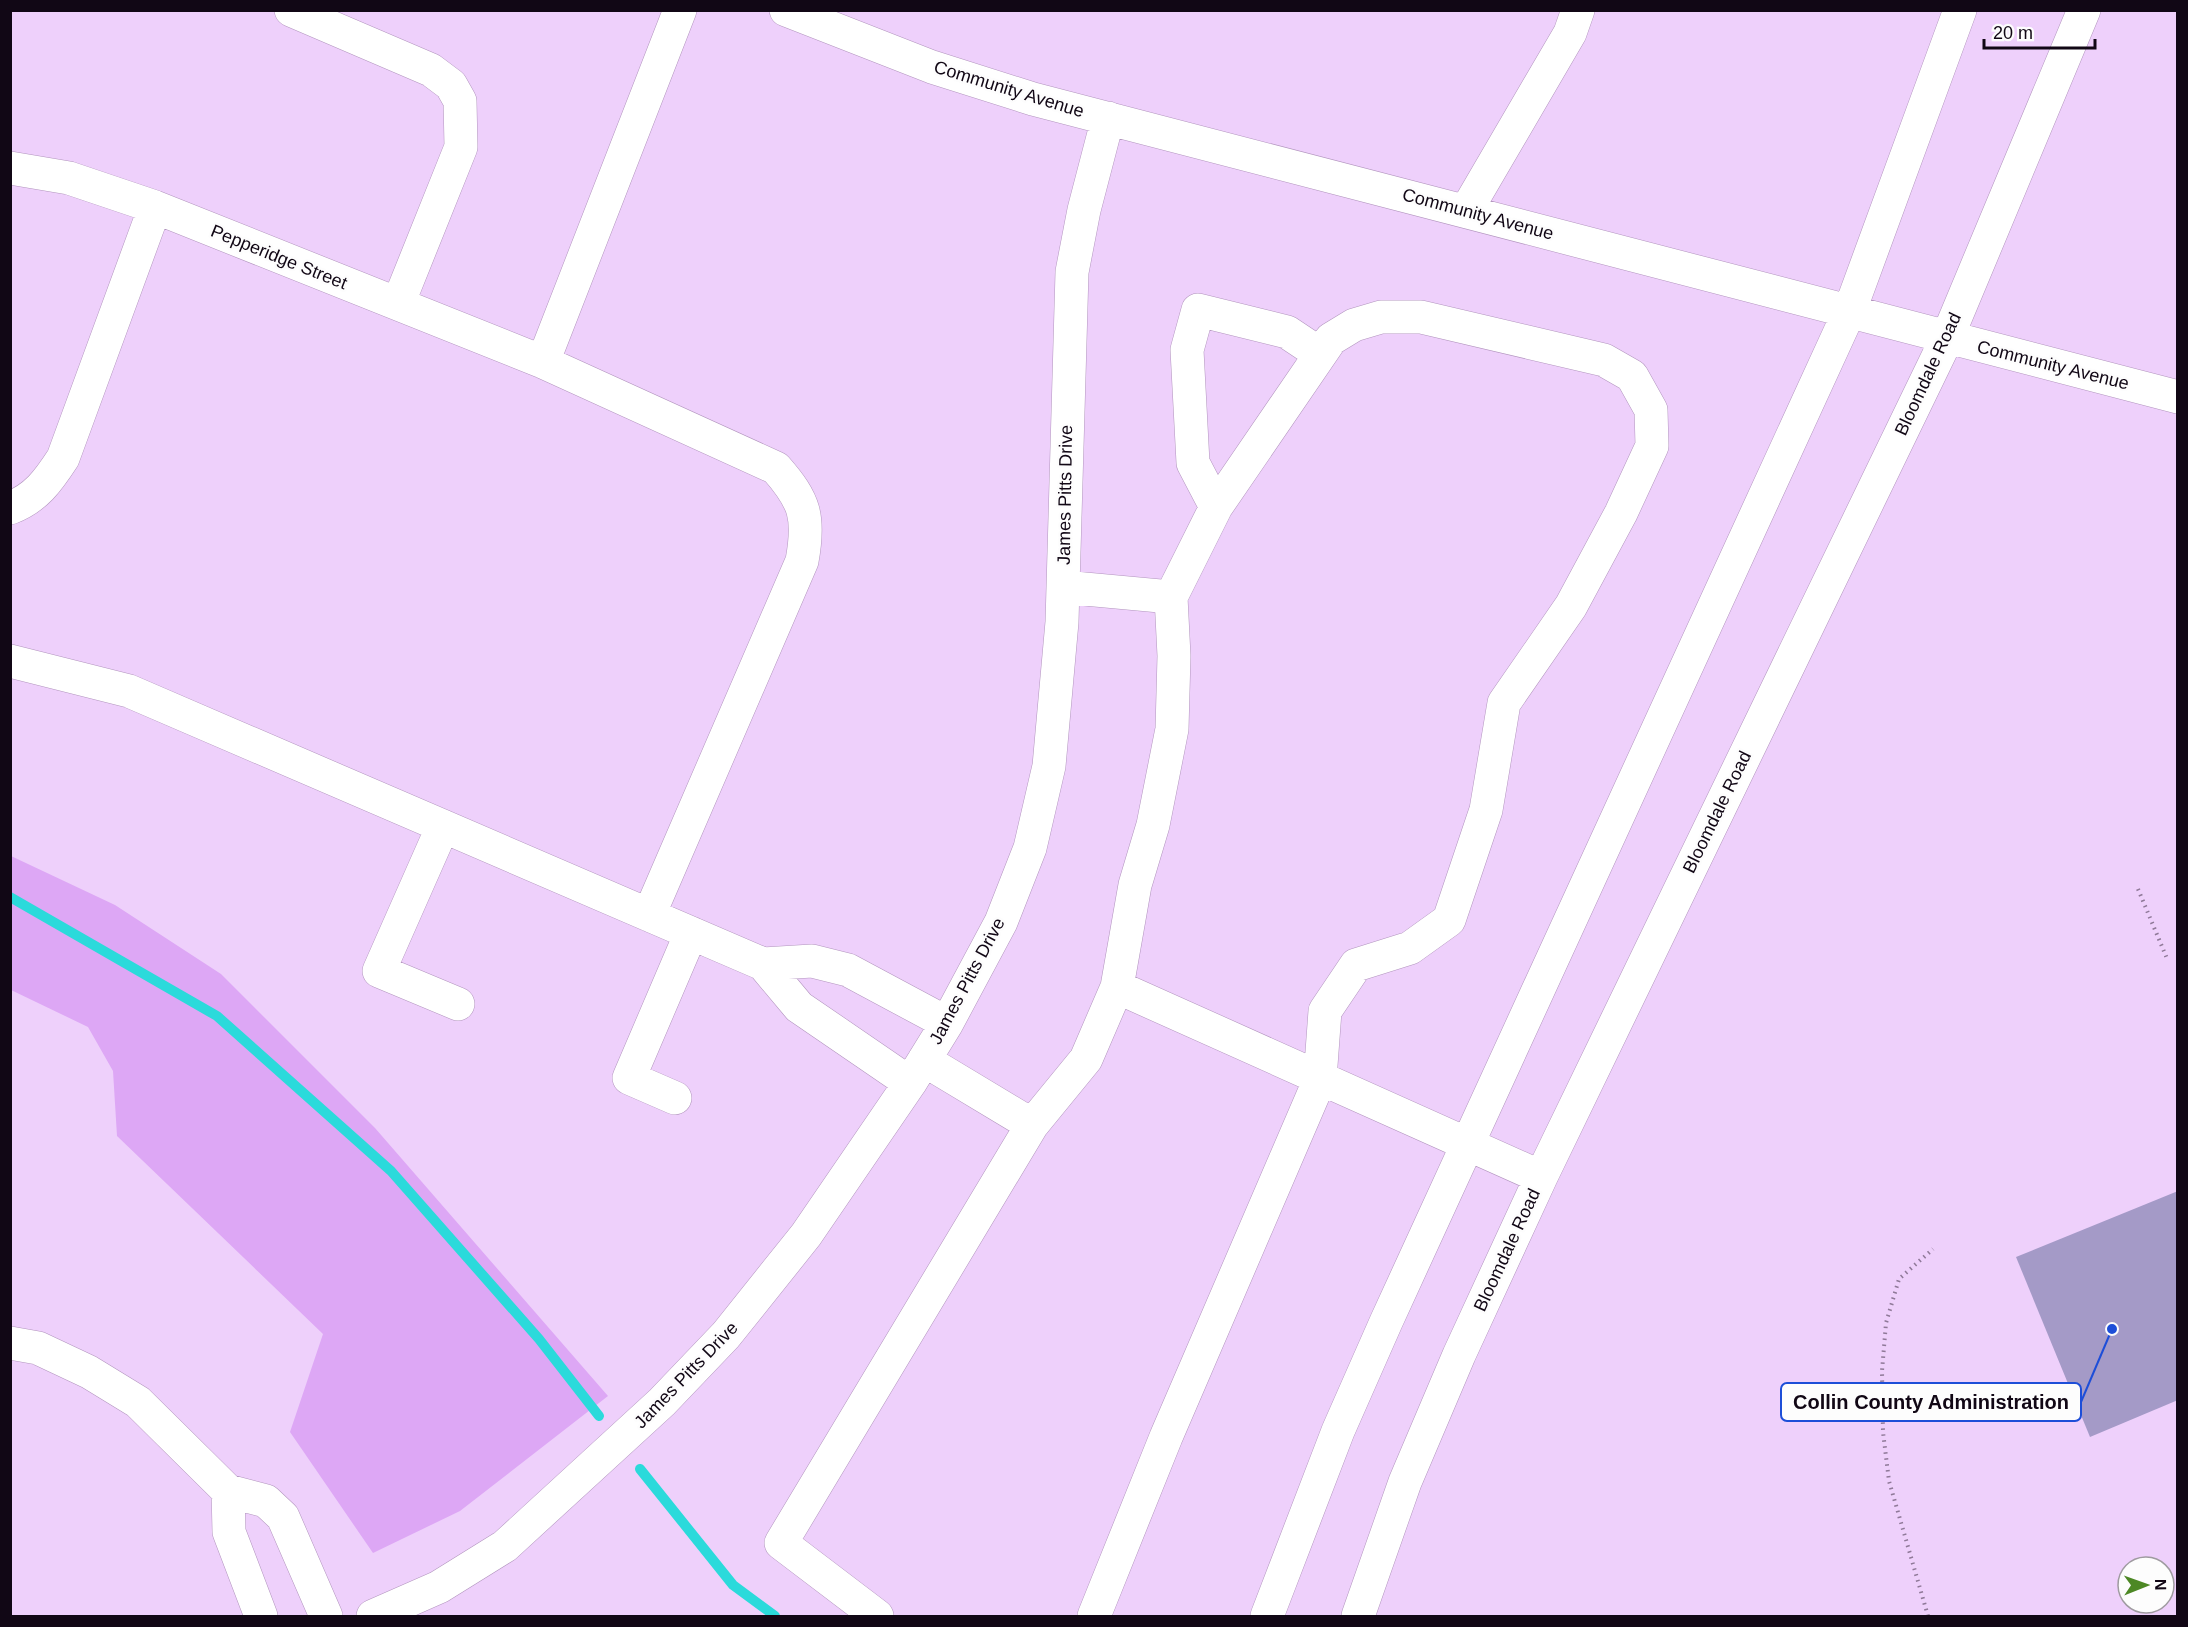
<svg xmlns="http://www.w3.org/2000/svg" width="2188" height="1627" font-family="Helvetica,sans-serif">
	<rect width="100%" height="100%" fill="#eed0fb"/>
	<path fill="#dda7f5" d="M 11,856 L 115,905 L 221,974 L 375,1128 L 608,1396 L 460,1511 L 373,1553 L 290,1432 L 323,1334 L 117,1136 L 113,1071 L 88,1027 L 11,990 Z"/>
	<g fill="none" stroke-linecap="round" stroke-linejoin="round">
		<path stroke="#2bdadb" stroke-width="10" d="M 10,897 L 217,1016 L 391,1171 L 539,1339 L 599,1416
			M 640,1469 L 733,1585 L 775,1616"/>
	</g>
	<path fill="#a49ac7" d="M 2178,1191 L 2178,1400 L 2090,1437 L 2016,1257 Z"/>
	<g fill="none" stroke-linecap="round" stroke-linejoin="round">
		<g stroke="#b295be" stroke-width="34">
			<path id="minor" d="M 291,10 L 431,70 L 451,85 L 460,101 L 461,147 L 398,304
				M 786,10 L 932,67 L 1033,99 L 2178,397
				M 10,168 L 69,178 L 155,207 L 543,362 L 776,468 C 805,501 810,517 802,561 L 649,915
				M 1466,211 L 1570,33 L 1578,10
				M 543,362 L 680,10
				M 1216,507 L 1193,463 L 1187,350 L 1198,310 L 1287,332 L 1320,354
				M 10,508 C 36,498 48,481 63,458 L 155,207
				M 1063,587 L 1171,597 L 1174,656 L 1172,729 L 1153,825 L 1135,885 L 1117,987 L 1541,1177
				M 10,661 L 129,691 L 763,964 L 812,961 L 848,970 L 947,1023
				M 443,826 L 379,971 L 458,1004
				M 763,964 L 799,1007 L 910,1083
				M 675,1098 L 629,1078 L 691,933
				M 1032,1125 L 1086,1059 L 1117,987
				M 10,1343 L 38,1348 L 89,1372 L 138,1402 L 228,1491 L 266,1501 L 283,1517 L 326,1616
				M 228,1491 L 229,1532 L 261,1616
				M 373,1616 L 439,1587 L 505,1546 L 662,1402 L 726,1335 L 806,1235 L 910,1083 L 947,1023 L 1001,922 L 1030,848 L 1049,766 L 1062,622 L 1072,272 L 1084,210 L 1108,118
				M 877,1616 L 781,1543 L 1032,1125 L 924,1060
				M 1094,1616 L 1166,1437 L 1320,1079 L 1325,1011 L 1356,965 L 1410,948 L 1449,920 L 1486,810 L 1504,703 L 1571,606 L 1621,513 L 1652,446 L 1651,410 L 1632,376 L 1604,360 L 1421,317 L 1381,317 L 1354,325 L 1331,339 L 1216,507 L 1171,597
				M 1267,1616 L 1338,1431 L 1386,1322 L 1850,310 L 1960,10
				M 1358,1616 L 1405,1482 L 1459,1355 L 1541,1177 L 1947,338 L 2084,10"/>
		</g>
		<path stroke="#8f7998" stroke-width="4" stroke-dasharray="1.5 4.5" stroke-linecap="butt" d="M 2138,889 L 2168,961
			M 1928,1616 L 1889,1481 L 1883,1432 L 1882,1371 L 1886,1323 L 1899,1279 L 1933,1249"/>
		<use href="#minor" stroke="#fff" stroke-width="33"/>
	</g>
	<g text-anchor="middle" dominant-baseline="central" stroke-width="5" stroke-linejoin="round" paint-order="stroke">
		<g font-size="18" fill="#110715" stroke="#fdfdfd">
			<text transform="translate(1009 89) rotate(17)">Community Avenue</text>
			<text transform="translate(1478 214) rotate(15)">Community Avenue</text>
			<text transform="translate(279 257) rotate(22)">Pepperidge Street</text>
			<text transform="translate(2053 365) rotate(14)">Community Avenue</text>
			<text transform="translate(1928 374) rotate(-65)">Bloomdale Road</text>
			<text transform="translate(1065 495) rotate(-89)">James Pitts Drive</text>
			<text transform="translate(1717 812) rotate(-64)">Bloomdale Road</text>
			<text transform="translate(967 981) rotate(-62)">James Pitts Drive</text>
			<text transform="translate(1507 1250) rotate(-65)">Bloomdale Road</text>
			<text transform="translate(686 1375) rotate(-46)">James Pitts Drive</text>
		</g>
	</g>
	<path fill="none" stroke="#1d4ed8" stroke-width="2" d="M2112 1329L2081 1402"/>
	<circle fill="#1d4ed8" stroke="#fdfdfd" stroke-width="2" cx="2112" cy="1329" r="6"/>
	<rect fill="#fdfdfd" stroke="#1d4ed8" stroke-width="2" x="1781" y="1383" width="300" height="38" rx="6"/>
	<g font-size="20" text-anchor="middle" font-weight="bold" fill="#110715">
		<text x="1931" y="1409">Collin County Administration</text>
	</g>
	<rect width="2188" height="1627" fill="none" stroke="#110715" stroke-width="24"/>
	<g transform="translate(2146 1585) rotate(89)"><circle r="28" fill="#fdfdfd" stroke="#9f9ba0" stroke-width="1.5"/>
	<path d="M0-4.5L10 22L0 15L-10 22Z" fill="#4d8825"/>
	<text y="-9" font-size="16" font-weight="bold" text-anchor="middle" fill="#110715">N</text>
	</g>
	<path d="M1984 39v9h111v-9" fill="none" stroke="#110715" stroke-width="3"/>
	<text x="1993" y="39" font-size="18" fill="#110715" stroke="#fdfdfd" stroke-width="4.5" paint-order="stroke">20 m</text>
</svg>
